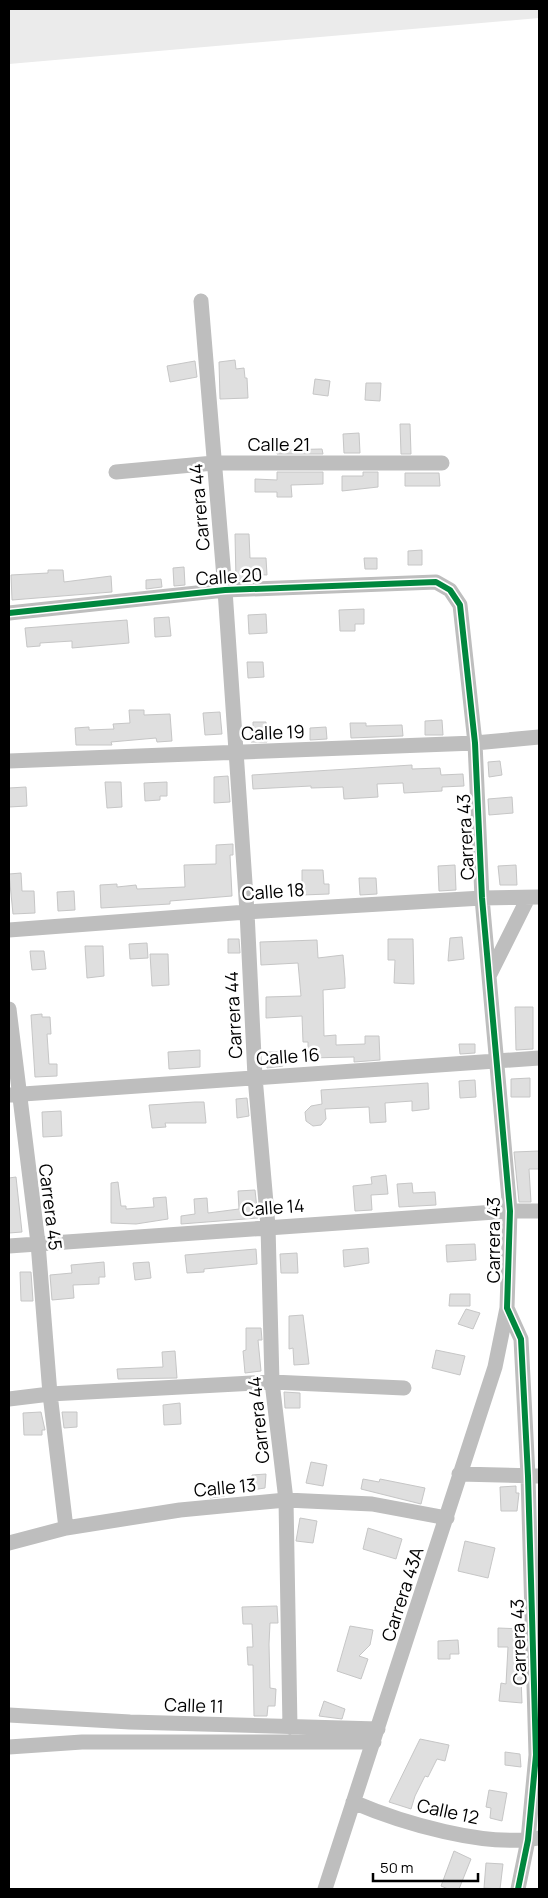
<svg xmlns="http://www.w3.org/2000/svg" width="548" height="1898" font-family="Manrope,sans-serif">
	<rect width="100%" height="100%" fill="#fff"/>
	<path fill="#ebebeb" d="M 9,9 L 539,9 L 539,18 L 9,64 Z"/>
	<path fill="#dfdfdf" stroke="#c6c6c6" d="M 235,360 L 236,369 L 244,368 L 245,378 L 247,378 L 248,398 L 220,399 L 219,362 Z
		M 195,361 L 197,377 L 170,382 L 167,366 Z
		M 315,379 L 330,381 L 328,396 L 313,394 Z
		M 366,383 L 381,383 L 380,401 L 365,400 Z
		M 400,424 L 410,424 L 411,454 L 401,454 Z
		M 359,433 L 360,453 L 344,453 L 343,434 Z
		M 322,449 L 323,454 L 277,454 L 277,450 Z
		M 277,472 L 323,472 L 323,484 L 291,485 L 292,497 L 277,497 L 277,492 L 255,492 L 255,479 L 277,480 Z
		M 363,472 L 378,472 L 378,487 L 342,491 L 342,476 L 363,476 Z
		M 405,473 L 439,473 L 440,486 L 405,486 Z
		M 235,534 L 249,534 L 250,558 L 266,558 L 267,575 L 248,574 L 248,580 L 236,580 Z
		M 422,550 L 422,565 L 408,565 L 408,551 Z
		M 364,558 L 377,558 L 377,569 L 365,569 Z
		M 184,567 L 185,585 L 174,586 L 173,568 Z
		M 48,570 L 63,570 L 64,582 L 111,576 L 112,592 L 12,600 L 11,575 L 48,573 Z
		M 161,579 L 162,587 L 146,589 L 146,580 Z
		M 364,609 L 364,624 L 355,624 L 355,631 L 340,631 L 339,610 Z
		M 266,614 L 267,633 L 249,634 L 248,615 Z
		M 169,617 L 171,636 L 155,637 L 154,618 Z
		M 127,620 L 129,643 L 72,648 L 72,641 L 40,643 L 40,646 L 27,647 L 25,628 Z
		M 247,662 L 263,662 L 264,677 L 248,678 Z
		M 129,710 L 144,710 L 144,715 L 170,714 L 172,741 L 157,742 L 156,738 L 111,742 L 112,745 L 76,745 L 75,728 L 89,727 L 89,730 L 114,729 L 113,724 L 130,723 Z
		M 220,712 L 222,734 L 205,735 L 203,713 Z
		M 442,720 L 443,735 L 425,735 L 425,721 Z
		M 253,722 L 266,722 L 267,742 L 251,742 L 250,726 L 253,726 Z
		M 350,723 L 366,723 L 366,726 L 402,725 L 403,736 L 351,738 Z
		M 326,727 L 327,739 L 310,740 L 310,728 Z
		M 500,761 L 502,775 L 489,777 L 488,762 Z
		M 412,765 L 412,769 L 440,768 L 441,775 L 463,774 L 464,786 L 442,787 L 442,791 L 404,793 L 403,783 L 377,784 L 378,797 L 344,799 L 343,787 L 311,788 L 311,786 L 253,789 L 252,775 Z
		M 228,776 L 230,802 L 214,803 L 214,777 Z
		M 105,782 L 121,782 L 122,807 L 107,808 Z
		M 167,782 L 167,796 L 160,796 L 160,800 L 145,801 L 144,783 Z
		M 26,787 L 27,806 L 9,807 L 9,788 Z
		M 512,797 L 513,813 L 489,815 L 488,799 Z
		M 233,844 L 233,855 L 230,855 L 232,896 L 170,901 L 170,904 L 101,908 L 100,885 L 117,884 L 117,887 L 136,885 L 137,889 L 185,887 L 184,865 L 216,864 L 216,845 Z
		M 455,865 L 456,890 L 439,891 L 438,866 Z
		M 516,865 L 517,885 L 500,885 L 498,866 Z
		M 302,870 L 323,870 L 324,884 L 329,884 L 329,894 L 302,895 Z
		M 21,873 L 22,891 L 34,891 L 35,913 L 13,914 L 9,874 Z
		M 359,878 L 376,878 L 377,894 L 360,895 Z
		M 74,891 L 75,910 L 58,911 L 57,892 Z
		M 462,937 L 464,959 L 448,961 L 450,938 Z
		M 228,939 L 239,939 L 240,953 L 228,953 Z
		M 388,939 L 413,939 L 414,984 L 394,983 L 395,960 L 388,960 Z
		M 317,940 L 318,958 L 343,955 L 345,979 L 345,988 L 323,990 L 324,1036 L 336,1035 L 336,1045 L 365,1044 L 365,1036 L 379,1036 L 380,1060 L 354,1062 L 354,1057 L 308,1058 L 308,1042 L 303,1042 L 302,1016 L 266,1018 L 266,997 L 301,996 L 298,963 L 261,965 L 260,942 Z
		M 147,943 L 148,958 L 130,959 L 129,944 Z
		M 85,946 L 103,946 L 104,976 L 87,978 Z
		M 30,951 L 44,951 L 46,969 L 32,970 Z
		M 150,954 L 168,954 L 169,985 L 152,986 Z
		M 515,1007 L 533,1007 L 533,1049 L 516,1050 Z
		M 42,1014 L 42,1017 L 50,1017 L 51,1034 L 47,1034 L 49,1064 L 57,1064 L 57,1076 L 35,1077 L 31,1015 Z
		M 459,1044 L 475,1044 L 475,1053 L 460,1054 Z
		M 200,1050 L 200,1067 L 169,1069 L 168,1052 Z
		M 266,1052 L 282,1052 L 283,1066 L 267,1068 Z
		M 530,1078 L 530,1097 L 511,1097 L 511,1079 Z
		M 475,1080 L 476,1097 L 460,1098 L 459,1081 Z
		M 428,1083 L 429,1109 L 412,1111 L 412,1101 L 385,1103 L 386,1122 L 370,1123 L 369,1107 L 325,1109 L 326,1119 L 321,1125 L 313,1126 L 306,1121 L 305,1112 L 311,1106 L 322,1104 L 321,1090 Z
		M 247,1098 L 249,1116 L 237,1118 L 236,1099 Z
		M 195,1102 L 204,1102 L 206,1123 L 165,1123 L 166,1127 L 152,1128 L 149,1105 Z
		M 61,1111 L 62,1136 L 43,1137 L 42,1112 Z
		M 539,1151 L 539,1169 L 529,1169 L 531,1202 L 519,1202 L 514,1152 Z
		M 386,1175 L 388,1194 L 371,1195 L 372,1210 L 355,1211 L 353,1186 L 372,1184 L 371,1177 Z
		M 16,1177 L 22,1232 L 9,1233 L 9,1178 Z
		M 118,1182 L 121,1206 L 126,1206 L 126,1209 L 154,1207 L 153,1198 L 166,1197 L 168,1219 L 136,1224 L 111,1223 L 111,1183 Z
		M 412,1183 L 413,1193 L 435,1192 L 436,1205 L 399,1207 L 397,1184 Z
		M 255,1190 L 258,1218 L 181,1224 L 181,1216 L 195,1214 L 194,1199 L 207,1198 L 208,1213 L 239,1209 L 238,1191 Z
		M 475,1244 L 476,1260 L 447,1262 L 446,1245 Z
		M 368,1248 L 369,1263 L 344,1267 L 343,1250 Z
		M 256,1249 L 257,1264 L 204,1269 L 204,1272 L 187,1273 L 185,1255 Z
		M 297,1253 L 298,1273 L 281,1273 L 280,1254 Z
		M 104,1262 L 105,1277 L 99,1277 L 99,1284 L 73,1285 L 74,1298 L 52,1300 L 50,1275 L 72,1273 L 71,1265 Z
		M 149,1262 L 151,1278 L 135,1280 L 133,1263 Z
		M 20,1272 L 31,1272 L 33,1301 L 21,1301 Z
		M 450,1294 L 470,1294 L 470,1306 L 449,1306 Z
		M 466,1309 L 480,1313 L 473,1329 L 458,1324 Z
		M 303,1315 L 309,1364 L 294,1365 L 293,1348 L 289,1349 L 289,1316 Z
		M 246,1328 L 261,1328 L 262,1340 L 258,1340 L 261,1371 L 245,1373 L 243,1351 L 246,1350 Z
		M 436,1350 L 465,1356 L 460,1375 L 432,1368 Z
		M 175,1351 L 177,1378 L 118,1379 L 117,1369 L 163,1367 L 162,1352 Z
		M 284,1392 L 300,1393 L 300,1408 L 285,1408 Z
		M 180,1403 L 181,1424 L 164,1425 L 163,1405 Z
		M 41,1412 L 45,1430 L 42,1430 L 42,1435 L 24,1435 L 23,1413 Z
		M 62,1412 L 77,1412 L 77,1427 L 64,1428 Z
		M 311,1462 L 327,1465 L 323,1486 L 306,1483 Z
		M 266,1474 L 265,1488 L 252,1490 L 252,1475 Z
		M 363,1479 L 379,1482 L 380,1479 L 425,1488 L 421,1504 L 361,1489 Z
		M 516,1486 L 516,1493 L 519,1493 L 517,1511 L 501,1511 L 500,1487 Z
		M 223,1487 L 225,1496 L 210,1498 L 208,1490 Z
		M 300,1518 L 317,1521 L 313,1543 L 296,1541 Z
		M 368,1528 L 402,1539 L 396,1559 L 363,1549 Z
		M 465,1541 L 495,1548 L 488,1578 L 458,1571 Z
		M 277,1606 L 278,1623 L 270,1623 L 269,1644 L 270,1688 L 276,1689 L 275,1706 L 268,1706 L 267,1716 L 254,1716 L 253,1665 L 248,1665 L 247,1647 L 253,1647 L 252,1624 L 243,1624 L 242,1607 Z
		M 350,1626 L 373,1630 L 370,1645 L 359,1656 L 368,1659 L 361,1679 L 337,1671 Z
		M 498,1628 L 523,1629 L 524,1678 L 521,1678 L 522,1703 L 499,1701 L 501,1683 L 506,1684 L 508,1647 L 498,1647 Z
		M 458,1640 L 459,1654 L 450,1654 L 450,1659 L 438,1659 L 438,1641 Z
		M 324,1701 L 345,1709 L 342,1719 L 319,1716 Z
		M 420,1739 L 449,1745 L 445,1761 L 437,1759 L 428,1777 L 425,1776 L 415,1796 L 411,1809 L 389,1802 Z
		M 505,1752 L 520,1754 L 521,1767 L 505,1765 Z
		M 489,1790 L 507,1793 L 502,1821 L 490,1818 L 491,1808 L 486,1807 Z
		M 454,1851 L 471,1859 L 459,1889 L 448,1889 L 441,1886 Z
		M 486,1863 L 503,1864 L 500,1889 L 484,1888 Z"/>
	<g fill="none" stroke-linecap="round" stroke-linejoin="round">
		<path stroke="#bebebe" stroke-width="15" d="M 201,301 L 225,590 L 247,912 L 255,1077 L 268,1226 L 272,1382 L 286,1500 L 290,1727
			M 116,472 L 214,463 L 442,463
			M 9,613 L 225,590 L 436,582 L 450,590 L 460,605 L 475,743 L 482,898 L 510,1211 L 507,1308 L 521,1339 L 528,1476 L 536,1755 L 528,1840 L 518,1889
			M 9,761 L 475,743 L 539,737
			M 9,930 L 247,912 L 482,898 L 539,897
			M 490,974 L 528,898
			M 9,1009 L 38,1243 L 50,1394 L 66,1528
			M 9,1095 L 539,1058
			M 9,1246 L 510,1211 L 539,1211
			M 9,1399 L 50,1394 L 272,1382 L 404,1388
			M 459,1474 L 539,1476
			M 9,1543 L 66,1528 L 180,1510 L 286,1500 L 372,1504 L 447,1518
			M 9,1715 L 130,1722 L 378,1729
			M 9,1747 L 82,1742 L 374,1742
			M 353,1802 C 402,1823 486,1848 539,1838
			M 325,1889 L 495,1367 L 507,1308"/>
		<g stroke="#fff" stroke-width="9">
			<path id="cycleway" d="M 9,613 L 225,590 L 436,582 L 450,590 L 460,605 L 475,743 L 482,898 L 510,1211 L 507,1308 L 521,1339 L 528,1476 L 536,1755 L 528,1840 L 518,1889"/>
		</g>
		<use href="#cycleway" stroke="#00873e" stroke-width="6"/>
	</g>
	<g text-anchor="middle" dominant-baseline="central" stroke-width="5" stroke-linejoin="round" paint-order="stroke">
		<g font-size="18" fill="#000" stroke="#fff">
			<text x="279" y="444">Calle 21</text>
			<text transform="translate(199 507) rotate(-95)">Carrera 44</text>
			<text transform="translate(229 576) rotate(-4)">Calle 20</text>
			<text transform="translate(273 732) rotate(-2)">Calle 19</text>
			<text transform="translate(465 837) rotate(-93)">Carrera 43</text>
			<text transform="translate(273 891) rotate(-4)">Calle 18</text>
			<text transform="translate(233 1015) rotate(-93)">Carrera 44</text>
			<text transform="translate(288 1056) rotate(-4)">Calle 16</text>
			<text transform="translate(51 1207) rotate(83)">Carrera 45</text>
			<text transform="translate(273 1207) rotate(-4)">Calle 14</text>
			<text transform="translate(493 1240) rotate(-90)">Carrera 43</text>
			<text transform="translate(258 1420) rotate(-96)">Carrera 44</text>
			<text transform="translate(225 1487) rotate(-5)">Calle 13</text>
			<text transform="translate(402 1594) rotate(-72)">Carrera 43A</text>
			<text transform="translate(518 1642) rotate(-92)">Carrera 43</text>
			<text transform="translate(194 1705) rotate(2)">Calle 11</text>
			<text transform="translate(448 1811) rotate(12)">Calle 12</text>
		</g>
	</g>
	<rect width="548" height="1898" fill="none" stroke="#000000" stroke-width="20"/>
	<path d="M373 1873v8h105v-8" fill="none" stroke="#000000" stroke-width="2.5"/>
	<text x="380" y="1873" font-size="15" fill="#000000" stroke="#ffffff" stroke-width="4" paint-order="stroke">50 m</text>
</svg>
